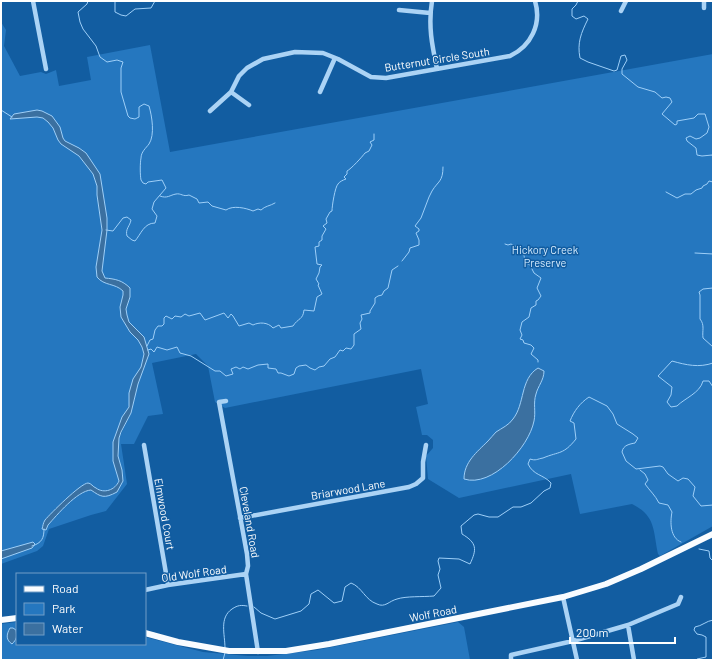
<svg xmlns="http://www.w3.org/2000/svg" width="714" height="661" font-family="Barlow,sans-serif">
	<rect width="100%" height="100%" fill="#125da1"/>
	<path fill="#2577bf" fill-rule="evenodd" d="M 1,22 L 6,30 L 4,46 L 20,76 L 41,72 L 46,74 L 56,70 L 59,86 L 91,80 L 87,57 L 150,45 L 170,152 L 713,54 L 713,526 L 660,556 L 658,554 C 653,530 656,516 632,504 L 580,514 L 571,474 L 459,498 L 428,479 L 426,456 L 433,448 L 433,440 L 427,435 L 422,435 L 416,407 L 428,404 L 421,369 L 225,408 L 215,402 L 208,366 L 196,354 L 152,363 L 163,414 L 148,416 L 134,444 L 121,444 L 127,484 L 106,511 L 91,515 L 49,529 L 43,546 L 37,551 L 1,564 ZM 140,374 L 131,413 L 120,436 L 119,434 Z
		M 17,622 L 17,644 L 145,644 L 145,637 L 203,652 L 248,656 L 267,656 L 317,650 L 458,622 L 464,627 L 470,660 L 1,660 L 1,624 Z"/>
	<path fill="#3b70a0" stroke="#9ecff8" d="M 37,110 L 42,111 L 52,116 L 60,127 L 63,138 L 65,141 L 79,148 L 86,153 L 100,174 L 107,218 L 107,230 L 102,271 L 105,278 C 115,279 122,280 130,288 L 130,297 L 126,309 L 127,315 L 129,322 L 144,337 L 149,354 L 138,384 L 131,413 L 121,432 L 119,438 L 118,456 L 122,470 L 123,481 L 117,492 C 104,499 101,497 91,490 C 77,491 57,515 48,525 L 46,530 L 42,529 C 43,526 43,523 45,520 C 50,514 81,483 88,483 C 91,483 93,487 96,488 C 104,494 115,490 119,481 L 113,461 L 113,442 L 122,417 L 129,407 L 129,393 L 133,379 L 141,367 L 144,354 L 142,347 L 138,340 L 130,332 L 121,317 L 120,307 L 123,295 L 123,291 C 115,283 104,286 97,277 L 96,267 L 102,230 L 97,195 L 97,186 L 93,174 L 79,156 L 61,144 L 58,140 L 53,128 L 48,122 L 43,118 L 37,117 L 10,119 L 14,114 Z
		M 538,368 L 544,371 C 544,380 538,386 536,394 C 533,403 536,412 534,421 C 529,447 492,488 464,479 C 464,462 477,452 488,441 C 491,438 493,435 496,432 C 502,428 509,425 513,419 C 525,404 520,379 538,368 Z
		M 33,542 L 35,544 L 32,548 L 1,559 L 1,551 Z
		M 10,628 L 13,628 L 16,630 C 17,637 17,639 12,644 C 6,640 6,635 10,628 Z"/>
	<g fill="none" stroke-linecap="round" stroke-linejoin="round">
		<path stroke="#9ecff8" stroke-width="1" d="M 88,1 L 87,4 L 78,12 L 80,22 L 83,29 L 96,46 L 100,57 L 107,62 L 117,60 L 123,62 L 121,68 L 121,92 L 128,116 L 130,118 L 135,119 L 139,117 L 139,107 L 144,104 L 149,106 C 152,116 155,135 149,144 C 146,148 141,152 141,158 C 140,163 140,175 141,180 L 143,183 L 146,184 L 148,182 L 162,180 L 166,188 L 154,202 L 152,209 L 157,216 L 155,223 C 144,223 141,234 135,241 L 132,240 L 127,236 C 125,229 130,226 131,220 L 127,217 L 123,218 L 113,231 L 106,230
			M 115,1 L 115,12 L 121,15 L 126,16 L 135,9 L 151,8 L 155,1
			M 578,1 L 576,5 L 572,9 L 572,16 L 576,19 L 584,16 L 588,19 C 581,33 577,43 580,58 L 588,62 L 614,71 L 617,70 L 621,56 L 625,55 L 627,60 L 622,69 L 622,74 L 638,87 L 655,92 L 662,98 L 666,97 L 670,98 L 672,102 L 662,114 L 675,125 L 677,124 L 677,121 L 694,118 L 698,114 L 705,114 L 709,127 L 707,133 L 700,138 L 696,139 L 690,136 L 686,138 L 687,141 L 696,148 L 697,155 L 702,156 L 712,155 L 713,157
			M 1,110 L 12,117
			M 666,192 L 677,198 L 685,194 L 691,194 L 696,190 L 702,188 L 703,186 L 707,184 L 709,181 L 713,182
			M 160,196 C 167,199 170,195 176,194 C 181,193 183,197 189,195 L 197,199 L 199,203 L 208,202 L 212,206 L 226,210 C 233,205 246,208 253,211 L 258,209 L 261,210 C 265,206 270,206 275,203
			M 505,244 L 508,245 L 511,244 L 523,250 C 525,256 523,263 530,265 L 534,273 L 541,278 L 537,288 L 541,296 L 538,300 L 536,301 L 536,305 L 531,308 L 529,317 L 522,322 L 520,330 L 522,335 L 520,339 L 523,340 L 524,343 L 531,345 L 534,348 L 531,354 L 538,360 L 538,362
			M 695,253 L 713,254
			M 402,261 L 409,252 L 410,248 L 419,245 L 419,240 L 416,233 L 419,231 L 419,229 L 415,226 L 421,218 L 429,197 C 430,195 431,193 432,191 C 438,181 443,182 443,167
			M 713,288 L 703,289 L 699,292 L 700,295 L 700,319 C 705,325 702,331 703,338 L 713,347
			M 147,346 L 150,340 L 153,339 L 155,330 L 158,326 L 162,326 L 164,324 L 164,318 L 166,316 L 172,319 L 175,316 L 181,317 L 185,314 L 189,316 L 200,313 L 205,320 L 224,313 L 228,318 L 231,314 L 233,316 L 239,326 L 249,323 L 253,325 C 259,322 268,322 273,328 L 279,325 L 281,328 L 293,326 C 298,318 303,320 304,310 L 314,311 L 317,297 L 322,294 L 318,285 L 319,284 L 316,279 L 319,273 L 320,267 L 322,265 L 317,264 L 315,247 L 319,246 L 319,242 L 322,240 L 322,236 L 326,229 L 323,226 L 327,223 L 326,219 L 330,212 L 332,211 C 332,206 335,187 338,184 C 339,182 343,180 346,179 L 344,177 L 347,174 L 347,171 C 351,169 362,157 365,153 L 369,151 L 372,145 L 370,142 L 374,140 L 374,134
			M 148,350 L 151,349 L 154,352 L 157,347 L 167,350 L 177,347 L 180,353 L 191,356 L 215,371 L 220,371 L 226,376 L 233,374 L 231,369 L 236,367 L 240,369 L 243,367 L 248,369 L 258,365 L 268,364 L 268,368 L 276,369 L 278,373 L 281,373 L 289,376 L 294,374 L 296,368 L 299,366 L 306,365 L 310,368 L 315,370 L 319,367 L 324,366 L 330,359 L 335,357 L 340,350 L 343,351 L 346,348 L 351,349 L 354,345 L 354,334 L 361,329 L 360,323 L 362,319 L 361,315 L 370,313 L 370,311 L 375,303 L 375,298 L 378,296 L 382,295 L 384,291 L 388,288 L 392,270 L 398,266
			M 713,363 C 699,368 686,365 672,361 L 658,376 L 672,387 L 671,395 L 667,402 L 671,407 L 677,406 C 685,398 700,393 703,381 L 709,381 L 713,387
			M 640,470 L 645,474 L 648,480 L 645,484 C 650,491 655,495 659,503 L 668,505 L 672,512 C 670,522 670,538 681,542
			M 32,546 C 42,543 44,538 44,529
			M 699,549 L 709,551 L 710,558 L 713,561
			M 254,607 L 261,613 L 275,619 L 301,611 L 309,604 L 311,594 L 318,590 L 334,603 L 342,601 L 345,587 L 351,583 C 362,587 365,600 377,604 C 385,608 389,601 397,599 C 406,596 423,597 434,596 L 441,588 L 438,575 L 440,569 L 438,561 L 439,558 L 459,559 L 470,564 C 477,549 477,543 462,534 L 461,526 L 474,515 L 478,514 L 489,517 L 498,517 L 513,507 L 521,507 L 531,503 L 544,491 L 550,488 L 551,483 C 543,474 534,476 528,464 L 530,459 C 536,461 537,459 543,458 C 560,451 563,455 576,439 L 574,423 L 570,421 C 574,411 580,403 589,397 L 607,406 L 613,414 L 617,424 L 633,434 L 638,438 L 635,443 C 630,444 623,445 622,452 L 626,461 L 636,469 L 660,466 L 663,467 L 668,474 L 678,481 L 683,478 L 688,479 L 695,487 L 693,496 L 701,506 L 713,505
			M 225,648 C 225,634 219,618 232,609 C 238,605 241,605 247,606
			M 223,660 L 225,653
			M 698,660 L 697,659 L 706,657 L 706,637 L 702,635 L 697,634 L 694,630 L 695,627 C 702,626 706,621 713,620"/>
		<path stroke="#abd3f5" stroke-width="4.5" d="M 33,1 L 46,69
			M 432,1 C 428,26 432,45 437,69
			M 704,8 L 704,1
			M 399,10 L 430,13
			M 621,11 L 626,1
			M 231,92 L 249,105
			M 320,92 L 335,58
			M 210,111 L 231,92 L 239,76 L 247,68 L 263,59 L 295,52 L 323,53 L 338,59 L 371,77 L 386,78 L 510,56 C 531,46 542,24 535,1
			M 226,401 L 219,402 L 247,554 L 248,566 L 246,574 L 258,652
			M 144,445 L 168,585
			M 240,518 L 409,487 L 416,484 L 423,478 L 423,462 L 426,445
			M 145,590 L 168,585 L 246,574
			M 563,597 L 577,660
			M 628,625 L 634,660
			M 511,660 L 511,655 L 573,641 L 628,625 L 678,604 L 681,597"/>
		<path stroke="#f9fcff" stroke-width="6" d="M 1,620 L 17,618
			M 145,633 L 178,642 L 229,651 L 286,651 L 329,644 L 563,597 L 606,584 L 641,569 L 713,534"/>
	</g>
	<g text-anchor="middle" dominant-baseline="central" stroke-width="3" stroke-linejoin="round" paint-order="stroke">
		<g font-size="11" fill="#fff" stroke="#125da1">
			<text transform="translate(437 59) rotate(-9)">Butternut Circle South</text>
			<text transform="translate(348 489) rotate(-10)">Briarwood Lane</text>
			<text transform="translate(165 514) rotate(80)">Elmwood Court</text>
			<text transform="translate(250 522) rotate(80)">Cleveland Road</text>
			<text transform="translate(194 573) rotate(-8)">Old Wolf Road</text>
			<text transform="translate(433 613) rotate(-11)">Wolf Road</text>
		</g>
		<g font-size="11" fill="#d4ebfe" stroke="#125da1">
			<text x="545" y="249">Hickory Creek<tspan x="545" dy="13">Preserve</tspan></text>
		</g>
	</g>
	<rect width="714" height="661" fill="none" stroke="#ffffff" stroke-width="4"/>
	<rect x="16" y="573" width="130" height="72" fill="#125da1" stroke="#719ec7"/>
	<rect x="24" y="586" width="20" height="6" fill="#f9fcff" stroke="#719ec7"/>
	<text x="52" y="593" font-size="12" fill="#ffffff">Road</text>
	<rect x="24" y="603" width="20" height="12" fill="#2577bf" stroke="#719ec7"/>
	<text x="52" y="613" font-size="12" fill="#ffffff">Park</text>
	<rect x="24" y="623" width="20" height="12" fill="#3b70a0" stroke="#719ec7"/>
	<text x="52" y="633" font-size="12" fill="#ffffff">Water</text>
	<path d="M570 637v6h105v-6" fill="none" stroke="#ffffff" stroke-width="2"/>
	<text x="576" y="637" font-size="12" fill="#ffffff" stroke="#125da1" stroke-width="3" paint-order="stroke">200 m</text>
</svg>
